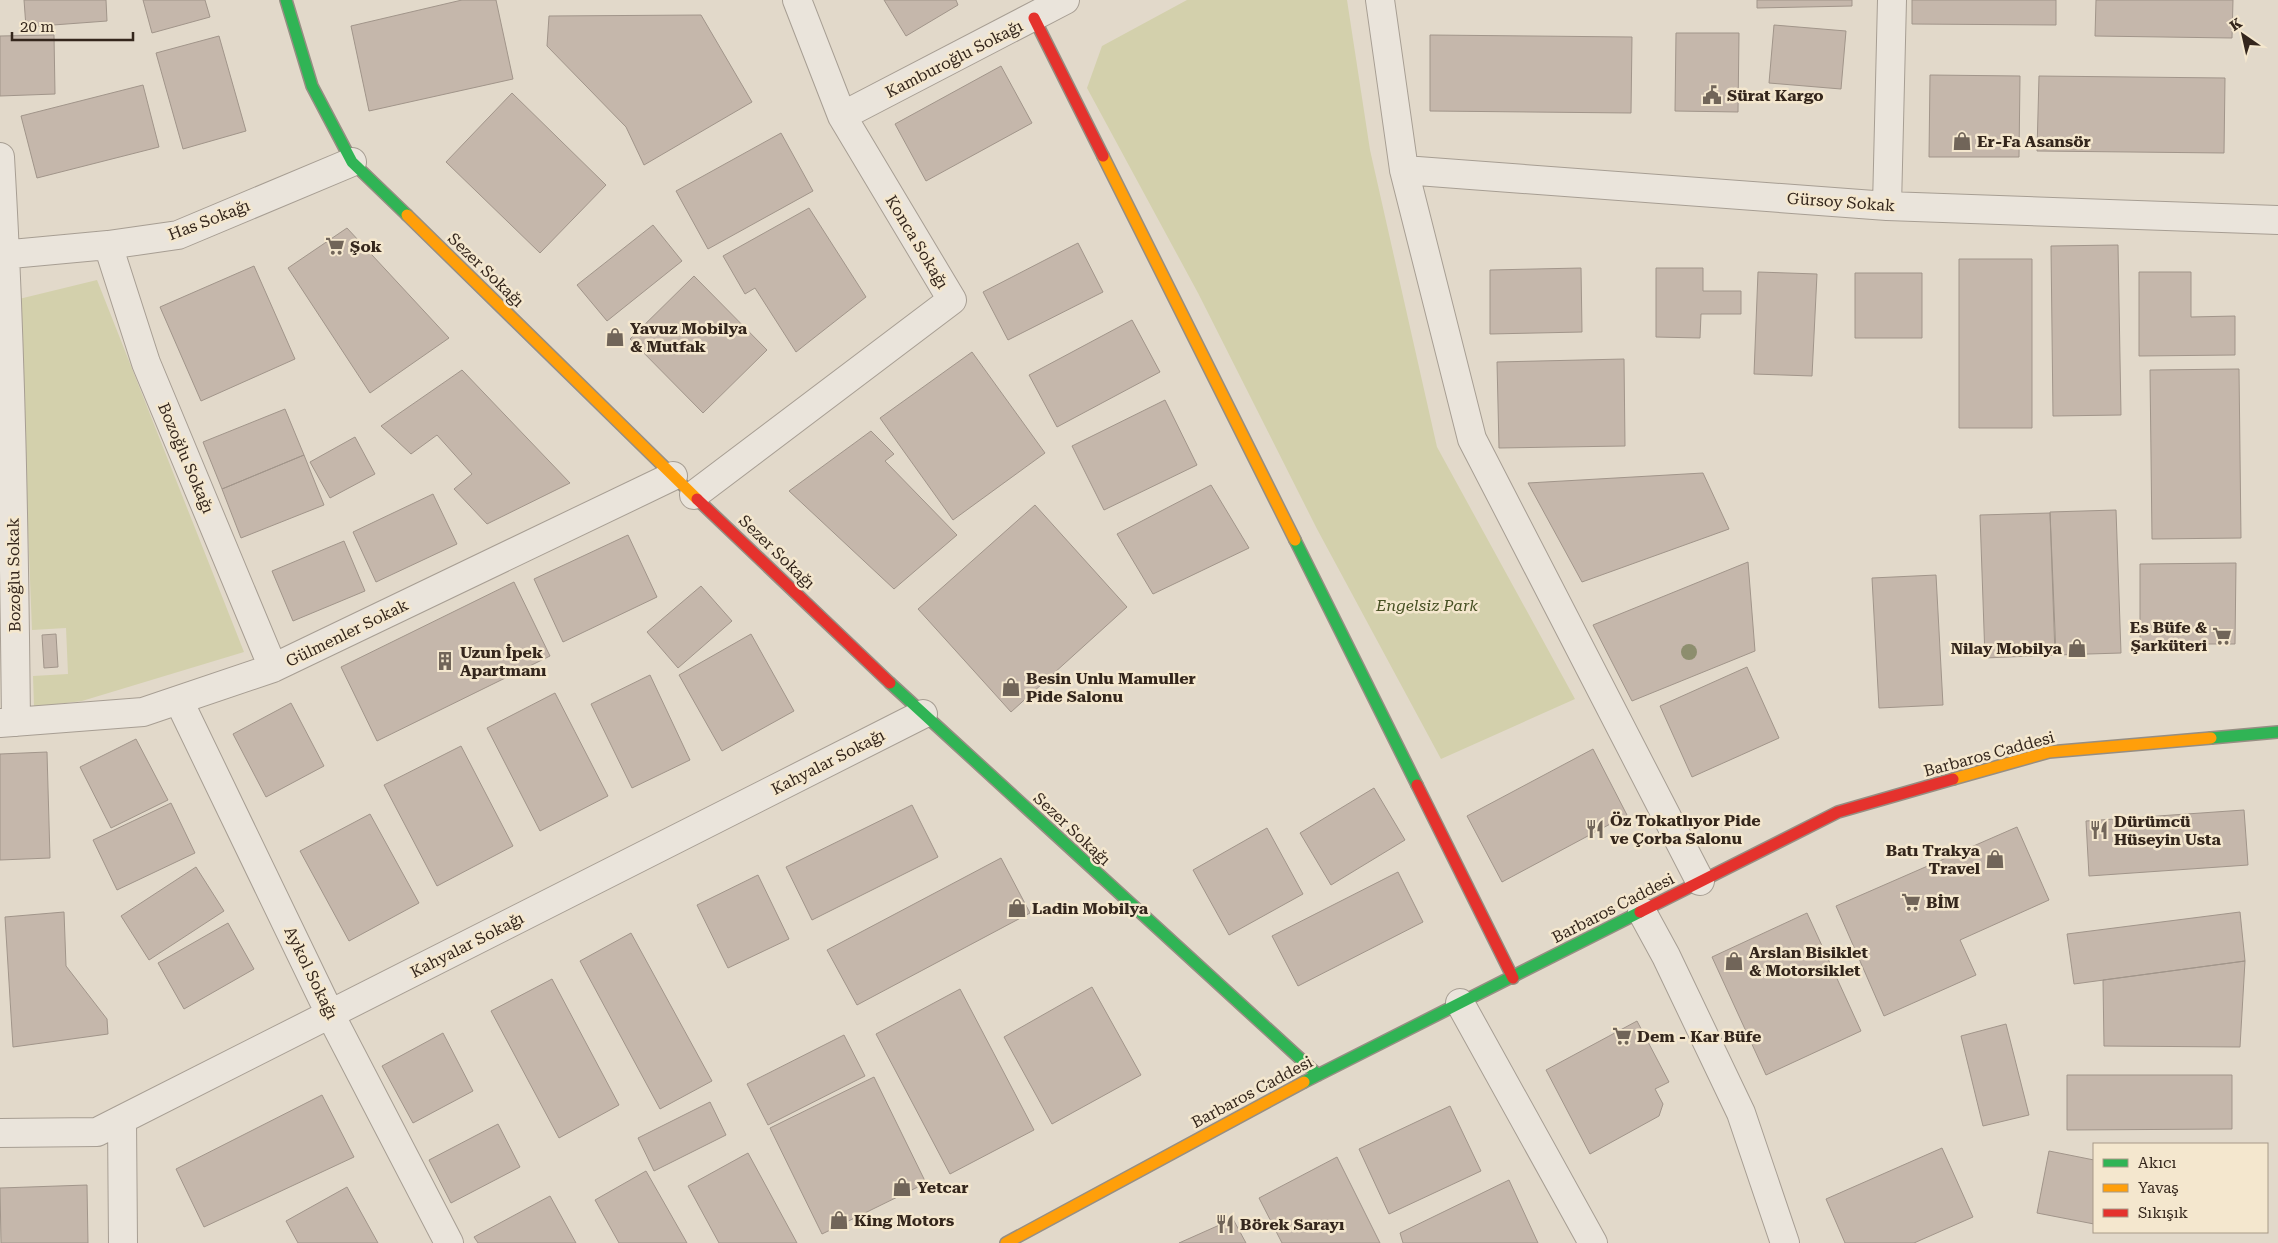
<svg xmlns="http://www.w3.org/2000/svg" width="2278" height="1243" font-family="'Roboto Serif',serif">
	<rect width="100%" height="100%" fill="#e2d9ca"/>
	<path fill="#d3d0ac" d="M 1187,0 L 1347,0 L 1370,150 L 1437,447 L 1575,699 L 1441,759 L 1317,529 L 1198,293 L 1087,88 L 1102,46 Z
		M 97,280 L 244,652 L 82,701 L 34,707 L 33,676 L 68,674 L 66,628 L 32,630 L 19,299 Z"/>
	<path fill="#c5b7ab" stroke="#a1958a" d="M 24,0 L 106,0 L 107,21 L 26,27 Z
		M 143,0 L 205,0 L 210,17 L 152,33 Z
		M 462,0 L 496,0 L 513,79 L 369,111 L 351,26 Z
		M 884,0 L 956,0 L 958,5 L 906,36 Z
		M 1757,0 L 1852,0 L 1852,6 L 1757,8 Z
		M 1912,0 L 2056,0 L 2056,25 L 1912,24 Z
		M 2096,0 L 2233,0 L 2232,38 L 2095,36 Z
		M 701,15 L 752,102 L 644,165 L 626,127 L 547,46 L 549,16 Z
		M 1774,25 L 1846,31 L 1841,89 L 1769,83 Z
		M 1676,33 L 1739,33 L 1738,112 L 1675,111 Z
		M 54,35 L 55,94 L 0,96 L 0,36 Z
		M 1430,35 L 1632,37 L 1631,113 L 1430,111 Z
		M 219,36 L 246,131 L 183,149 L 156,53 Z
		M 1001,66 L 1032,123 L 926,181 L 895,124 Z
		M 1930,75 L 2020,76 L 2019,157 L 1929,157 Z
		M 2039,76 L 2225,78 L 2224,153 L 2037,151 Z
		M 143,85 L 159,147 L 37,178 L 21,116 Z
		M 512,93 L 606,185 L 540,253 L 446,162 Z
		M 781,133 L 813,191 L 708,249 L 676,191 Z
		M 809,208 L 866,297 L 796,352 L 755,288 L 745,294 L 723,256 Z
		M 653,225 L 682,261 L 607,321 L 577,285 Z
		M 347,228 L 449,338 L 370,393 L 288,268 Z
		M 1078,243 L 1103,292 L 1008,340 L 983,292 Z
		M 2118,245 L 2121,415 L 2053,416 L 2051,246 Z
		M 1959,259 L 2032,259 L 2032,428 L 1959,428 Z
		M 254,266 L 295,359 L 201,401 L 160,307 Z
		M 1581,268 L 1582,332 L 1490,334 L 1490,270 Z
		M 1656,268 L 1703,268 L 1703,291 L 1741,291 L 1741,314 L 1701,314 L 1700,338 L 1656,337 Z
		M 1758,272 L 1817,274 L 1812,376 L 1754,374 Z
		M 2139,272 L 2191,272 L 2191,317 L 2235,316 L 2235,355 L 2139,356 Z
		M 1855,273 L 1922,273 L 1922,338 L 1855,338 Z
		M 694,276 L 767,350 L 703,413 L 630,339 Z
		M 1132,320 L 1160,372 L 1057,427 L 1029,375 Z
		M 972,352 L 1045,453 L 953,520 L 880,418 Z
		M 1624,359 L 1625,446 L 1499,448 L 1497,362 Z
		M 2239,369 L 2241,538 L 2152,539 L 2150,370 Z
		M 462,370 L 570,483 L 487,524 L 454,489 L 472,474 L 437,435 L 411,454 L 381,426 Z
		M 1165,400 L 1197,465 L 1104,510 L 1072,446 Z
		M 285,409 L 304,455 L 222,489 L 203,442 Z
		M 871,431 L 894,454 L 885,461 L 957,535 L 894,589 L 789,491 Z
		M 355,437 L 375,474 L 330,498 L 310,462 Z
		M 304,455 L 324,505 L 241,538 L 222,489 Z
		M 1703,473 L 1729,529 L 1582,582 L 1528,483 Z
		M 1211,485 L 1249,548 L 1153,594 L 1117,534 Z
		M 433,494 L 457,544 L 376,582 L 353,532 Z
		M 1035,505 L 1127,607 L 1011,712 L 918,609 Z
		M 2116,510 L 2121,653 L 2056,655 L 2050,512 Z
		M 2050,513 L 2055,655 L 1985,658 L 1980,515 Z
		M 628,535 L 657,597 L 563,642 L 534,579 Z
		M 344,541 L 365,591 L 293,621 L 272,571 Z
		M 1748,562 L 1755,651 L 1632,701 L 1593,625 Z
		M 2236,563 L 2235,644 L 2140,644 L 2140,564 Z
		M 1936,575 L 1943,705 L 1879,708 L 1872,578 Z
		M 514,582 L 550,656 L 377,741 L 341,667 Z
		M 701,586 L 732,621 L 678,668 L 647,632 Z
		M 56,634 L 58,667 L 44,668 L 42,635 Z
		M 751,634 L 794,711 L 722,751 L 679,675 Z
		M 1747,667 L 1779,738 L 1692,777 L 1660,706 Z
		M 650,675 L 690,760 L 632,788 L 591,704 Z
		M 555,693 L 608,796 L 540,831 L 487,728 Z
		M 291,703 L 324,766 L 266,797 L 233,734 Z
		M 136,739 L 168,800 L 111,828 L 80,767 Z
		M 461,746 L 513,846 L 437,886 L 384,785 Z
		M 1593,749 L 1627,815 L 1502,882 L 1467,816 Z
		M 47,752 L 50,858 L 0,860 L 0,754 Z
		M 1374,788 L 1405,840 L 1331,885 L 1300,833 Z
		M 171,803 L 195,853 L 117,890 L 93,840 Z
		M 912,805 L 938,857 L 812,920 L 786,867 Z
		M 2244,810 L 2248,865 L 2089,876 L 2086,821 Z
		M 370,814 L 419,903 L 349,941 L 300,851 Z
		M 2017,827 L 2049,900 L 1960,940 L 1976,975 L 1884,1016 L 1836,906 Z
		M 1267,828 L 1303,894 L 1229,935 L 1193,870 Z
		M 1001,858 L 1030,913 L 857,1005 L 827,950 Z
		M 196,867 L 224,911 L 149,960 L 121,916 Z
		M 1398,872 L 1423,922 L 1298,986 L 1272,936 Z
		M 758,875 L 789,939 L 728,968 L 697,905 Z
		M 64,912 L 66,966 L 107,1019 L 108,1034 L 13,1047 L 5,917 Z
		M 2240,912 L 2245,961 L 2074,984 L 2067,934 Z
		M 1807,913 L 1861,1031 L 1766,1075 L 1712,957 Z
		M 228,923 L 254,969 L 184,1009 L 158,963 Z
		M 631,933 L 712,1081 L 660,1109 L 580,961 Z
		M 2245,961 L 2240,1047 L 2104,1046 L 2103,980 Z
		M 552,979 L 619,1105 L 559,1138 L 491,1011 Z
		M 1092,987 L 1141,1075 L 1052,1124 L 1004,1037 Z
		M 960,989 L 1034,1130 L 950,1174 L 876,1034 Z
		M 1637,1021 L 1669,1082 L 1655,1089 L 1663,1104 L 1659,1116 L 1590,1154 L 1546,1070 Z
		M 2006,1024 L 2029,1115 L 1983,1126 L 1961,1036 Z
		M 443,1033 L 473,1091 L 413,1123 L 382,1066 Z
		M 844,1035 L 865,1076 L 768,1125 L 747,1084 Z
		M 2067,1075 L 2232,1075 L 2232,1129 L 2067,1130 Z
		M 874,1077 L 926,1183 L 822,1234 L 770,1128 Z
		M 322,1095 L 354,1157 L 204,1227 L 176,1169 Z
		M 710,1102 L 726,1135 L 654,1171 L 638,1138 Z
		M 1450,1106 L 1481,1171 L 1389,1214 L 1359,1149 Z
		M 498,1124 L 520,1167 L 451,1203 L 429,1160 Z
		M 1942,1148 L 1973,1217 L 1914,1243 L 1845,1243 L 1826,1199 Z
		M 2049,1151 L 2094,1160 L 2094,1224 L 2037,1213 Z
		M 748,1153 L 797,1243 L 719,1243 L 688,1186 Z
		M 1337,1157 L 1380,1243 L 1282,1243 L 1259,1198 Z
		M 646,1171 L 687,1243 L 619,1243 L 595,1200 Z
		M 1509,1180 L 1538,1243 L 1403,1243 L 1400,1233 Z
		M 87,1185 L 88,1243 L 1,1243 L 0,1188 Z
		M 347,1187 L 378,1243 L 298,1243 L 286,1221 Z
		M 550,1196 L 576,1243 L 478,1243 L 474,1237 Z
		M 1233,1219 L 1246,1243 L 1179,1243 Z"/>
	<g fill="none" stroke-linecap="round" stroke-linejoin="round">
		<g stroke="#a79e93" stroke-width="30">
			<path id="street" d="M 1380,0 L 1404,170 L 1472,439 L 1700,881
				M 842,116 L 1065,0
				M 0,157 C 11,346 14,534 16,722
				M 1404,170 L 1887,206 L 2278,220
				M 1887,206 L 1892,0
				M 108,245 L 146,363 L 273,668
				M 0,255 L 108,245 L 178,235 L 352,162
				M 694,495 L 952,300 L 842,116 L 797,0
				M 179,701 L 330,1014 L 449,1243
				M 0,723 L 143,712 L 273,668 L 673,476
				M 1642,912 L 1666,956 L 1741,1113 L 1785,1243
				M 1460,1003 L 1593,1243
				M 122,1120 L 123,1243
				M 0,1133 L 97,1132 L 923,714"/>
		</g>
		<g stroke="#968e83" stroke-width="14">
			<path id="fast" d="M 286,0 L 312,86 L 352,162 L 407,215
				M 1295,540 L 1417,785
				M 890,683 L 1318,1075
				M 2211,738 L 2278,732
				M 1304,1082 L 1640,912"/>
		</g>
		<g stroke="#968e83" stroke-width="14">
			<path id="slow" d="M 1103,156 L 1295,540
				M 407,215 L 697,499
				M 1953,779 L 2049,752 L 2211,738
				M 1006,1243 L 1304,1082"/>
		</g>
		<g stroke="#968e83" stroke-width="14">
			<path id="jam" d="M 1034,18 L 1103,156
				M 697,499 L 890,683
				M 1417,785 L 1513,978
				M 1640,912 L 1838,812 L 1953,779"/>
		</g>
		<use href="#street" stroke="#eae4db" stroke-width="28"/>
		<use href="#fast" stroke="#30b455" stroke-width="11"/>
		<use href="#slow" stroke="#ff9f0a" stroke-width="11"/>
		<use href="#jam" stroke="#e5322d" stroke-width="11"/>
	</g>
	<circle fill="#8d8e6e" cx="1689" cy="652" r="8"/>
	<defs>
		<g id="civic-bare" transform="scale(1.5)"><path d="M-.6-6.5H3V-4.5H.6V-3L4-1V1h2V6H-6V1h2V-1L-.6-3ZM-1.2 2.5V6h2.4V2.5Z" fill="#716559" stroke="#f4e7ce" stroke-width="2.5" paint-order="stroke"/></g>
		<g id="shop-bare" transform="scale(1.5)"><path d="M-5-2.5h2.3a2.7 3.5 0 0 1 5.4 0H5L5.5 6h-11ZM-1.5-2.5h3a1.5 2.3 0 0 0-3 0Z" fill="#716559" stroke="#f4e7ce" stroke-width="2.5" paint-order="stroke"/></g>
		<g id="supermarket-bare" transform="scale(1.5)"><path d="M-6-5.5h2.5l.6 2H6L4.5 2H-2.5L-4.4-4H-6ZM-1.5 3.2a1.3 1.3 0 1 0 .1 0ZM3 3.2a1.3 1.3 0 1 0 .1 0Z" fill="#716559" stroke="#f4e7ce" stroke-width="2.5" paint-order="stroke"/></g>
		<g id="building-bare" transform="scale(1.5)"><path d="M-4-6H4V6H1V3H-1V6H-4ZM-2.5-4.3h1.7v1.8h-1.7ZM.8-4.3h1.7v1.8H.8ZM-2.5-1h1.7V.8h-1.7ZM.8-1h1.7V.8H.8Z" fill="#716559" stroke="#f4e7ce" stroke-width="2.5" paint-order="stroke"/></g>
		<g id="restaurant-bare" transform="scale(1.5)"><path d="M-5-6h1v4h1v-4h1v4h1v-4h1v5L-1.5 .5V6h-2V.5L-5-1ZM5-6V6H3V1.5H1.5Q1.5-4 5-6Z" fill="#716559" stroke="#f4e7ce" stroke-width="2.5" paint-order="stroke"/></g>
	</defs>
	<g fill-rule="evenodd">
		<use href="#civic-bare" x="1712" y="95"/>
		<use href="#shop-bare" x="1962" y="141"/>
		<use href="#supermarket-bare" x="335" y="246"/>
		<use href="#shop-bare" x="615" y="337"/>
		<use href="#supermarket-bare" x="2222" y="636"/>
		<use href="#shop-bare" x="2077" y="648"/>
		<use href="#building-bare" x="445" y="661"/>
		<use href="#shop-bare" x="1011" y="687"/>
		<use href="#restaurant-bare" x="1595" y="829"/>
		<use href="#restaurant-bare" x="2099" y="830"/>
		<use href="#shop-bare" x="1995" y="859"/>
		<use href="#supermarket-bare" x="1911" y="902"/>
		<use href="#shop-bare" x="1017" y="908"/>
		<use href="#shop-bare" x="1734" y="961"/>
		<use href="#supermarket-bare" x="1622" y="1036"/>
		<use href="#shop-bare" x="902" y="1187"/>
		<use href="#shop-bare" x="839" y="1220"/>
		<use href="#restaurant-bare" x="1225" y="1224"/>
	</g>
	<g text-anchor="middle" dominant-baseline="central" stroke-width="5" stroke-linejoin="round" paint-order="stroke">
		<g font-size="16" fill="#34261c" stroke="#f4e7ce">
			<text transform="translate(954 59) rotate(-27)">Kamburoğlu Sokağı</text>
			<text transform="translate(1841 202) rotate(4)">Gürsoy Sokak</text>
			<text transform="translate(209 220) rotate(-21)">Has Sokağı</text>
			<text transform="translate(917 242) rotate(59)">Konca Sokağı</text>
			<text transform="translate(486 270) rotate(44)">Sezer Sokağı</text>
			<text transform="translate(186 458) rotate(67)">Bozoğlu Sokağı</text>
			<text transform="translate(777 552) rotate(44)">Sezer Sokağı</text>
			<text transform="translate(14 575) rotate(-91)">Bozoğlu Sokak</text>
			<text transform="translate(347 633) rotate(-26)">Gülmenler Sokak</text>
			<text transform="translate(1989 754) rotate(-15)">Barbaros Caddesi</text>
			<text transform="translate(828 762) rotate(-27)">Kahyalar Sokağı</text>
			<text transform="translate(1072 829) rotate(43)">Sezer Sokağı</text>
			<text transform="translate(1613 908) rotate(-27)">Barbaros Caddesi</text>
			<text transform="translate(467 945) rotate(-27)">Kahyalar Sokağı</text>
			<text transform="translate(311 973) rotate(64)">Aykol Sokağı</text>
			<text transform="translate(1252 1092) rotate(-28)">Barbaros Caddesi</text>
		</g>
		<g font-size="16" font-weight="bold" fill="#34261c" stroke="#f4e7ce" text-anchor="start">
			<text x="1727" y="95">Sürat Kargo</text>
			<text x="1977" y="141">Er-Fa Asansör</text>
			<text x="350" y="246">Şok</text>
			<text x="630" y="328">Yavuz Mobilya<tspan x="630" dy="18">&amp; Mutfak</tspan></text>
			<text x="2207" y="627" text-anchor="end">Es Büfe &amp;<tspan x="2207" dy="18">Şarküteri</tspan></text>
			<text x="2062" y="648" text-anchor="end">Nilay Mobilya</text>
			<text x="460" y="652">Uzun İpek<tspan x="460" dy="18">Apartmanı</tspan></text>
			<text x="1026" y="678">Besin Unlu Mamuller<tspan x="1026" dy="18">Pide Salonu</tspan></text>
			<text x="1610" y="820">Öz Tokatlıyor Pide<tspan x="1610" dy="18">ve Çorba Salonu</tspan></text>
			<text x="2114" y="821">Dürümcü<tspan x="2114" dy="18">Hüseyin Usta</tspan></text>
			<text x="1980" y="850" text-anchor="end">Batı Trakya<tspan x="1980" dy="18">Travel</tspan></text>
			<text x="1926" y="902">BİM</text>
			<text x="1032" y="908">Ladin Mobilya</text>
			<text x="1749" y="952">Arslan Bisiklet<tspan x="1749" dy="18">&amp; Motorsiklet</tspan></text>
			<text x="1637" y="1036">Dem - Kar Büfe</text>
			<text x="917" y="1187">Yetcar</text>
			<text x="854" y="1220">King Motors</text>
			<text x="1240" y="1224">Börek Sarayı</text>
		</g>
		<g font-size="16" font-style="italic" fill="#475023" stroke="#f4e7ce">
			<text x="1427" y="605">Engelsiz Park</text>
		</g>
	</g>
	<rect x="2093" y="1143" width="175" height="90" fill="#f4e7ce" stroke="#a79a87"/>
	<rect x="2103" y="1159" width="25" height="8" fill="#30b455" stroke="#a79a87"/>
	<text x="2138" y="1168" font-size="15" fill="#34261c">Akıcı</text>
	<rect x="2103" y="1184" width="25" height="8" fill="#ff9f0a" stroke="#a79a87"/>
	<text x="2138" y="1193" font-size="15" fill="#34261c">Yavaş</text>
	<rect x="2103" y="1209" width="25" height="8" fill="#e5322d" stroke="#a79a87"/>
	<text x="2138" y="1218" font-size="15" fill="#34261c">Sıkışık</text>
	<g transform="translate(2243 35) rotate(326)" stroke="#f4e7ce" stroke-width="4" paint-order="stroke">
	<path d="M0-4L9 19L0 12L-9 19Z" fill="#34261c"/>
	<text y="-8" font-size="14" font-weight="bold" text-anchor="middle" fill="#34261c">K</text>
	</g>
	<path d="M12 32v8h121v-8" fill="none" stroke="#34261c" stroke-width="2.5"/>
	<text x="20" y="32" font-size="15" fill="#34261c" stroke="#f4e7ce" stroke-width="4" paint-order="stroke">20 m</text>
</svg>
